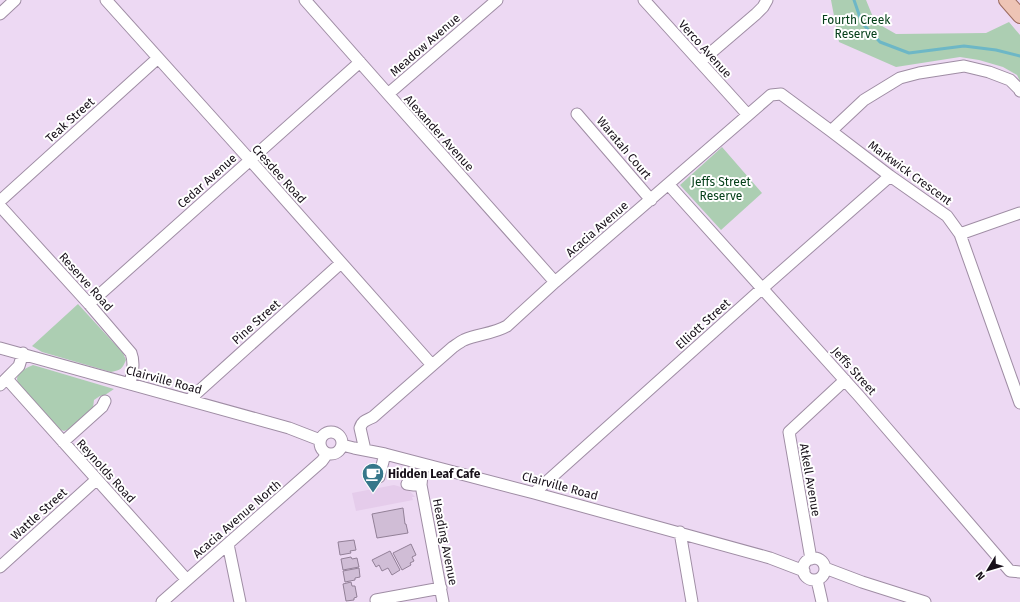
<svg xmlns="http://www.w3.org/2000/svg" width="1020" height="602" font-family="'Fira Sans',sans-serif">
	<rect width="100%" height="100%" fill="#edd9f3"/>
	<path fill="#e5cceb" d="M 394,485 L 408,489 L 415,497 L 412,497 L 413,500 L 356,511 L 352,493 Z"/>
	<path fill="#acceb2" d="M 831,0 L 866,0 L 875,22 L 896,34 L 986,33 L 1009,22 L 1020,35 L 1020,81 L 1017,75 L 1003,67 L 979,60 L 960,57 L 896,67 L 839,42 Z
		M 722,147 L 762,193 L 721,230 L 680,185 Z
		M 78,304 L 123,353 L 126,360 C 122,369 121,370 111,372 L 42,352 L 32,346 Z
		M 33,365 L 114,389 L 105,395 L 100,396 L 94,400 L 93,408 L 69,429 L 64,431 L 59,429 L 19,386 C 19,385 17,380 17,379 C 17,372 28,367 33,365 Z"/>
	<g fill="none" stroke-linecap="round" stroke-linejoin="round">
		<path stroke="#6db7c6" stroke-width="3" d="M 854,0 L 862,23 L 880,42 L 909,53 L 964,46 L 996,50 L 1020,56"/>
	</g>
	<path fill="#d0bdd6" stroke="#928097" d="M 403,508 L 405,524 L 406,524 L 408,533 L 377,538 L 372,514 Z
		M 354,540 L 356,550 L 350,551 L 351,553 L 340,555 L 338,542 Z
		M 411,544 L 416,555 L 412,557 L 414,561 L 410,563 L 411,565 L 402,570 L 393,553 Z
		M 390,551 L 400,570 L 392,575 L 388,568 L 382,571 L 379,565 L 376,567 L 372,560 Z
		M 351,557 L 352,559 L 357,558 L 359,567 L 343,570 L 341,559 Z
		M 359,568 L 360,577 L 355,578 L 355,580 L 345,582 L 343,571 Z
		M 351,582 L 352,586 L 355,586 L 357,597 L 354,598 L 354,600 L 346,601 L 343,584 Z"/>
	<g fill="none" stroke-linecap="round" stroke-linejoin="round">
		<g stroke="#9f8da4" stroke-width="13">
			<path id="minor" d="M 106,0 L 250,160 L 432,365
				M 305,0 L 388,94 L 555,282
				M 644,0 L 748,115
				M 0,14 L 15,0
				M 700,62 L 756,14 L 763,7 L 767,0
				M 388,94 L 497,0
				M 577,114 L 651,200
				M 831,131 L 864,100 L 900,78 L 919,73 L 964,66 L 989,72 L 1010,80 L 1019,89 L 1020,91
				M 668,184 L 859,396 L 1010,571 L 1020,572
				M 0,201 L 158,58
				M 0,206 L 89,304 L 131,353 C 135,363 132,374 130,384
				M 960,234 L 1020,213
				M 89,304 L 360,62
				M 0,348 L 289,428 L 320,440
				M 7,379 L 187,580
				M 0,385 L 19,366 L 23,353
				M 189,400 L 341,263
				M320 443a11 11 0 1 1 22 0a11 11 0 1 1-22 0Z
				M 63,442 L 102,407 L 105,401
				M 342,445 L 354,448 L 385,454 L 534,493 L 770,558 L 804,571
				M 365,450 L 360,428 C 362,421 367,420 373,417 L 453,347 C 456,345 460,342 464,340 C 477,334 493,334 507,326 L 555,282 L 748,115 L 771,95 L 781,94 L 831,131 L 890,176 L 947,216 L 960,234 L 1020,403
				M 423,464 L 421,485 L 443,602
				M 379,477 L 385,454
				M 407,484 L 414,485 L 421,485
				M 534,493 L 757,293 L 890,176
				M 680,532 L 692,602
				M 228,544 L 240,602
				M803 569a11 11 0 1 1 22 0a11 11 0 1 1-22 0Z
				M 811,559 L 789,432 L 845,380
				M 0,567 L 96,480
				M 825,568 L 862,582 L 925,602
				M 817,580 L 822,602
				M 376,600 L 441,588
				M 162,602 L 322,461 L 327,454"/>
		</g>
		<g stroke="#9c6b5f" stroke-width="16">
			<path id="major" d="M 1006,0 L 1020,16"/>
		</g>
		<use href="#minor" stroke="#fff" stroke-width="11"/>
		<use href="#major" stroke="#eec4b5" stroke-width="14"/>
	</g>
	<defs>
		<g id="cafe-pin" transform="scale(1.15)"><path d="M0 17L-7.5 6A9.5 9.5 0 1 1 7.5 6Z" fill="#36778a" stroke="#fff"/><path d="M-5.5-4.5H6V0H3Q3 3.5 0 3.5H-2.5Q-5.5 3.5-5.5 0ZM3-3.2v2h1.7v-2ZM-6 4.5H4V6H-6Z" fill="#fff"/></g>
	</defs>
	<g fill-rule="evenodd">
		<use href="#cafe-pin" x="373" y="474"/>
	</g>
	<g text-anchor="middle" dominant-baseline="central" stroke-width="4" stroke-linejoin="round" paint-order="stroke">
		<g font-size="12" fill="#06401b" stroke="#fff">
			<text x="856" y="20">Fourth Creek<tspan x="856" dy="14">Reserve</tspan></text>
			<text x="721" y="182">Jeffs Street<tspan x="721" dy="14">Reserve</tspan></text>
		</g>
		<g font-size="12" fill="#171019" stroke="#fff">
			<text transform="translate(425 45) rotate(-41)">Meadow Avenue</text>
			<text transform="translate(705 49) rotate(48)">Verco Avenue</text>
			<text transform="translate(70 120) rotate(-42)">Teak Street</text>
			<text transform="translate(439 133) rotate(48)">Alexander Avenue</text>
			<text transform="translate(624 148) rotate(50)">Waratah Court</text>
			<text transform="translate(910 173) rotate(36)">Markwick Crescent</text>
			<text transform="translate(279 174) rotate(48)">Cresdee Road</text>
			<text transform="translate(207 181) rotate(-42)">Cedar Avenue</text>
			<text transform="translate(597 229) rotate(-41)">Acacia Avenue</text>
			<text transform="translate(86 282) rotate(48)">Reserve Road</text>
			<text transform="translate(256 322) rotate(-42)">Pine Street</text>
			<text transform="translate(703 324) rotate(-42)">Elliott Street</text>
			<text transform="translate(854 371) rotate(48)">Jeffs Street</text>
			<text transform="translate(164 380) rotate(15)">Clairville Road</text>
			<text transform="translate(106 471) rotate(48)">Reynolds Road</text>
			<text transform="translate(810 480) rotate(80)">Atkell Avenue</text>
			<text transform="translate(560 486) rotate(15)">Clairville Road</text>
			<text transform="translate(39 514) rotate(-42)">Wattle Street</text>
			<text transform="translate(237 519) rotate(-41)">Acacia Avenue North</text>
			<text transform="translate(445 542) rotate(79)">Heading Avenue</text>
		</g>
		<g font-size="12" font-weight="bold" fill="#171019" stroke="#fff" text-anchor="start">
			<text x="388" y="474">Hidden Leaf Cafe</text>
		</g>
	</g>
	<g transform="translate(988 570) rotate(232)" stroke="#ffffff" stroke-width="3" paint-order="stroke">
	<path d="M0-3L7 15L0 10L-7 15Z" fill="#171019"/>
	<text y="-6" font-size="11" font-weight="bold" text-anchor="middle" fill="#171019">N</text>
	</g>
</svg>
